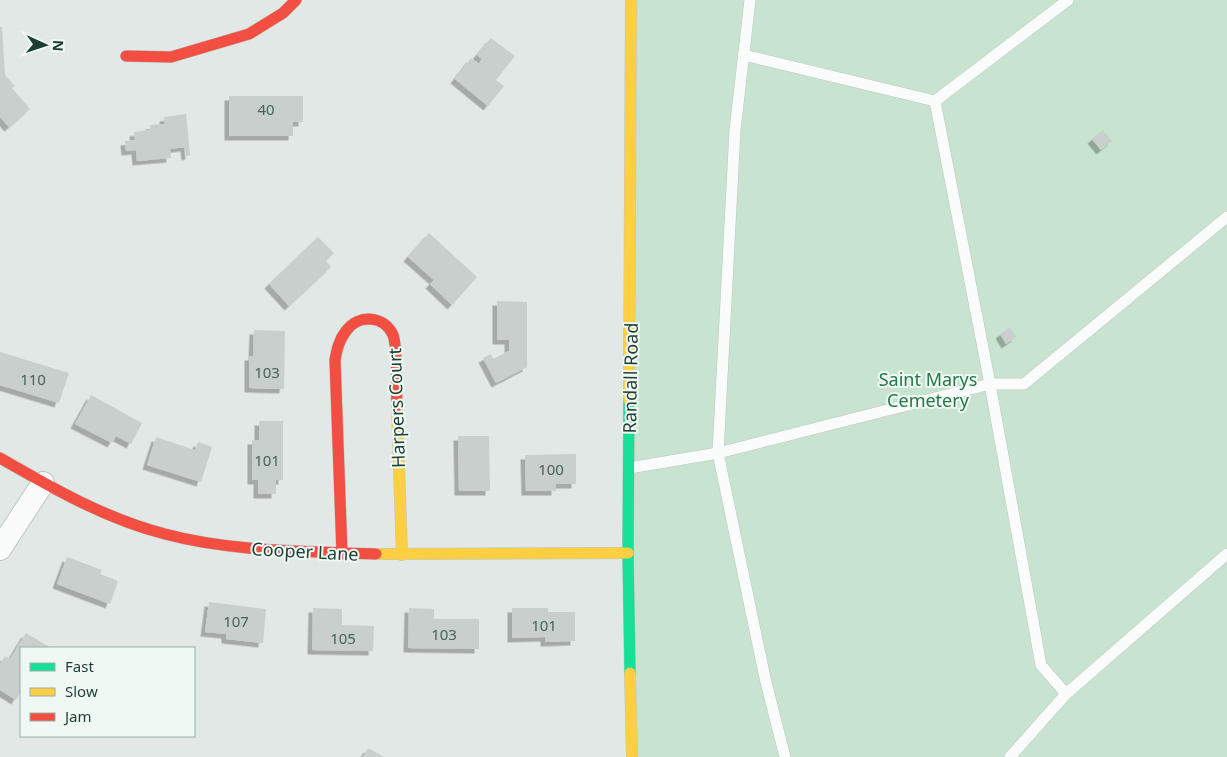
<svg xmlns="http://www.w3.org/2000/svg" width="1227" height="757" font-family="'Noto Sans',sans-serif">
	<defs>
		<filter id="shadow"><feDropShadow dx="-4.5" dy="4.5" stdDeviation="0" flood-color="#0004"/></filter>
	</defs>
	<rect width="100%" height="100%" fill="#e1e8e5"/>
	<path fill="#c9e3d1" d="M 631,0 L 1227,0 L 1227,757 L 632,757 Z"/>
	<path fill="#c8cfcc" filter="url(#shadow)" d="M 0,27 L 2,27 L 5,75 L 15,86 L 12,88 L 30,109 L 9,127 L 0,117 Z
		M 491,38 L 515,56 L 496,80 L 504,86 L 488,106 L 455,79 L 471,58 L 479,64 L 482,59 L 477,55 Z
		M 229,96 L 303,96 L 303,122 L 293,122 L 293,136 L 229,136 Z
		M 186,114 L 190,155 L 186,156 L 185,147 L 170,149 L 171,158 L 137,161 L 136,150 L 126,151 L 125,141 L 135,140 L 134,132 L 151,130 L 150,125 L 165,124 L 164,117 Z
		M 1103,130 L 1112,141 L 1101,150 L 1092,139 Z
		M 429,233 L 477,277 L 452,305 L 430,284 L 434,280 L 408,257 Z
		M 318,237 L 334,253 L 326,261 L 331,267 L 289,306 L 269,284 Z
		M 497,301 L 527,302 L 527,367 L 496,383 L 483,358 L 491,354 L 493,359 L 509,351 L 509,340 L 497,340 Z
		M 1010,327 L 1016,337 L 1006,344 L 1000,334 Z
		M 254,330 L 285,331 L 284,389 L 249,388 L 249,356 L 253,356 Z
		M 0,352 L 69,373 L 59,403 L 0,385 Z
		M 91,395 L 142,423 L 131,444 L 116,436 L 112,443 L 75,424 Z
		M 259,421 L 283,421 L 283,480 L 276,480 L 276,494 L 258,494 L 258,480 L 252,480 L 252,440 L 259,440 Z
		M 458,436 L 489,436 L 490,491 L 459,491 Z
		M 156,437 L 195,450 L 198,442 L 212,447 L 201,482 L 147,465 Z
		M 576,454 L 576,484 L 556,484 L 556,491 L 526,491 L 525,455 Z
		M 67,557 L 102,570 L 100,574 L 118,581 L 110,604 L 57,584 Z
		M 209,602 L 266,609 L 263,643 L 226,639 L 226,634 L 205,632 Z
		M 313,608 L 342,609 L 342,625 L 374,626 L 373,651 L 312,650 Z
		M 409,608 L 434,609 L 434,619 L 479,619 L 479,649 L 408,648 Z
		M 512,608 L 548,608 L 548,612 L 575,612 L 575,641 L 545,642 L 545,637 L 512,638 Z
		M 26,633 L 51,648 L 21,648 L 21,691 L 16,700 L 0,690 L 0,664 L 5,656 L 10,659 Z
		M 368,748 L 384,757 L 363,757 Z"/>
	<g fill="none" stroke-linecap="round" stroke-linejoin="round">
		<g stroke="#bec5c2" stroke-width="12">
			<path id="lane" d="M 750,0 L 735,130 L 718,453 L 765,678 L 785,757
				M 744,55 L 935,101 L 990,384 L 1041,665 L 1066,694
				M 935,101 L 1068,0
				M 629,468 L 718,453 L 990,384 L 1024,384 L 1227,217
				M 1010,757 L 1066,694 L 1227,554"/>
		</g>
		<g stroke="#bec5c2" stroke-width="24">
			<path id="street" d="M 0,549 L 43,483"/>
		</g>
		<g stroke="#bdc6c2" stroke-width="12">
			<path id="fast" d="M 629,400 L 628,553 L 630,673"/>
		</g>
		<g stroke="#bdc6c2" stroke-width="12">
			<path id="slow" d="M 629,400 L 631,0
				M 397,406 L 402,555
				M 376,554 L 628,553
				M 630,673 L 632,757"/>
		</g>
		<g stroke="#bdc6c2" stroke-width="12">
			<path id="jam" d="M 126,56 L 171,57 L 249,34 L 283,13 L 296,0
				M 0,458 C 52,488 106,519 165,534 C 232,552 306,551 376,554
				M 342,554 L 335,360 C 337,349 339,340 346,331 C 358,314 384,315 393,335 C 398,347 396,390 397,406"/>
		</g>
		<use href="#lane" stroke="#fafcfb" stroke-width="11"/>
		<use href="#street" stroke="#fafcfb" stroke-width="22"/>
		<use href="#fast" stroke="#16e098" stroke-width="11"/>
		<use href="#slow" stroke="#ffcf43" stroke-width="11"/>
		<use href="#jam" stroke="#f24e42" stroke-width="11"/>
	</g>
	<g text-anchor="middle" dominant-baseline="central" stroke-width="4" stroke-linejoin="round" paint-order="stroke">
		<g font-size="15" fill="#49625c">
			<text x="266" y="109">40</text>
			<text x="267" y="372">103</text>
			<text x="33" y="379">110</text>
			<text x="267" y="460">101</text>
			<text x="551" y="469">100</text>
			<text x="236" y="621">107</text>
			<text x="544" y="625">101</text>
			<text x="444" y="634">103</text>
			<text x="343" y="638">105</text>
		</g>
		<g font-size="18" fill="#1e3d35" stroke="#eff8f3">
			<text transform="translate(630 378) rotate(-89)">Randall Road</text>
			<text transform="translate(396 408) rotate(-92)">Harpers Court</text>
			<text transform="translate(305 551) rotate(3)">Cooper Lane</text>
		</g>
		<g font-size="18" fill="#247746" stroke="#eff8f3">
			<text x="928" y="379">Saint Marys<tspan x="928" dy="21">Cemetery</tspan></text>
		</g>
	</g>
	<rect x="20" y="647" width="175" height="90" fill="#eff8f3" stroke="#9bada7"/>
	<rect x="30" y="663" width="25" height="8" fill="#16e098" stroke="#9bada7"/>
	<text x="65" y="672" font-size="15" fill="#1e3d35">Fast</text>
	<rect x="30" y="688" width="25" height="8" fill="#ffcf43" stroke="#9bada7"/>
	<text x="65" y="697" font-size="15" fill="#1e3d35">Slow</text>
	<rect x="30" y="713" width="25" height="8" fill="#f24e42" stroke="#9bada7"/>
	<text x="65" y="722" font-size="15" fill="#1e3d35">Jam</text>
	<g transform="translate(45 45) rotate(93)" stroke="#eff8f3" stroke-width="4" paint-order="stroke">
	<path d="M0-4L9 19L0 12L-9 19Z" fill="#1e3d35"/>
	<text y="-8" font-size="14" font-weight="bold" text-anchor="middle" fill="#1e3d35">N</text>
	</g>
</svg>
